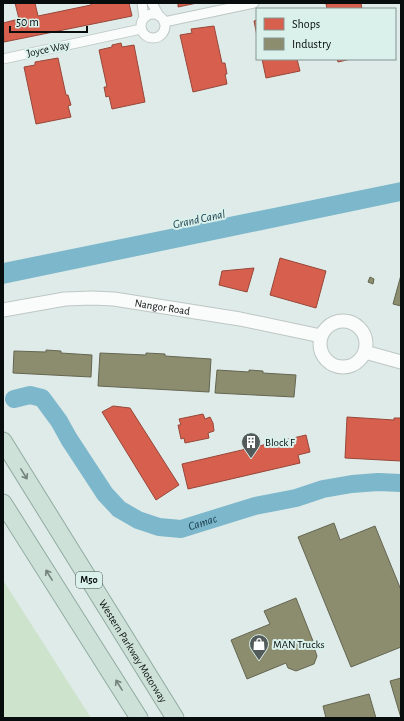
<svg xmlns="http://www.w3.org/2000/svg" width="404" height="721" font-family="'Alegreya Sans',sans-serif">
	<rect width="100%" height="100%" fill="#dfebe8"/>
	<path fill="#cde3cc" d="M 3,580 L 91,718 L 3,718 Z"/>
	<path fill="#7cb7cc" d="M 401,182 L 401,201 L 3,284 L 3,263 Z"/>
	<path fill="#d6604d" stroke="#98473a" d="M 15,3 L 35,3 L 38,16 L 91,5 L 91,3 L 129,3 L 132,16 L 4,42 L 3,23 L 19,19 Z
		M 178,3 L 197,3 L 178,7 Z
		M 332,3 L 361,3 L 362,9 L 327,9 L 326,4 Z
		M 257,20 L 257,36 L 254,21 Z
		M 214,26 L 222,63 L 225,63 L 227,74 L 225,74 L 227,84 L 193,92 L 180,35 L 192,33 L 191,29 Z
		M 121,43 L 122,47 L 134,45 L 145,102 L 112,109 L 109,96 L 106,97 L 104,87 L 107,87 L 99,50 L 112,47 L 112,45 Z
		M 58,58 L 66,95 L 68,95 L 71,105 L 68,106 L 71,117 L 36,124 L 24,67 L 35,65 L 35,62 Z
		M 262,59 L 297,59 L 300,71 L 266,78 Z
		M 337,59 L 351,59 L 338,62 Z
		M 280,258 L 326,271 L 316,308 L 270,295 Z
		M 254,268 L 247,292 L 219,285 L 222,271 Z
		M 113,406 L 130,408 L 179,485 L 156,500 L 102,412 Z
		M 203,414 L 205,419 L 210,417 L 213,423 L 214,431 L 208,433 L 209,438 L 185,443 L 184,438 L 181,439 L 178,425 L 181,425 L 179,419 Z
		M 347,417 L 394,420 L 394,418 L 401,418 L 401,461 L 345,458 Z
		M 306,435 L 310,452 L 298,455 L 300,463 L 188,489 L 182,464 Z"/>
	<path fill="#8c8c6e" stroke="#646651" d="M 401,275 L 401,306 L 393,304 Z
		M 370,277 L 374,279 L 373,284 L 368,282 Z
		M 46,350 L 61,351 L 61,353 L 92,355 L 91,377 L 13,373 L 14,351 L 46,352 Z
		M 100,353 L 146,355 L 146,353 L 165,354 L 165,356 L 211,359 L 209,392 L 98,386 Z
		M 217,370 L 249,372 L 249,370 L 263,371 L 263,373 L 296,375 L 294,397 L 215,393 Z
		M 334,523 L 340,540 L 375,526 L 401,590 L 401,647 L 351,667 L 298,537 Z
		M 296,598 L 313,641 L 312,642 L 317,656 L 314,664 L 296,671 L 288,668 L 286,663 L 247,679 L 231,640 L 270,624 L 264,611 Z
		M 401,678 L 401,718 L 390,681 Z
		M 369,694 L 376,718 L 326,718 L 323,706 Z"/>
	<g fill="none" stroke-linecap="round" stroke-linejoin="round">
		<path stroke="#7cb7cc" stroke-width="18" id="s1" d="M 14,399 L 30,395 L 42,398 L 59,421 L 69,439 L 105,494 L 119,509 L 138,520 L 159,527 L 181,529 L 255,506 L 296,498 L 323,489 L 352,484 L 378,482 L 401,483"/>
		<g stroke="#bdc7c4" stroke-width="11">
			<path id="minor" d="M 142,3 L 144,18
				M 152,3 L 159,16
				M141 26a12 12 0 1 1 24 0a12 12 0 1 1-24 0Z
				M 164,22 L 254,3
				M 3,59 L 141,29"/>
		</g>
		<g stroke="#bdc7c4" stroke-width="15">
			<g id="secondary">
				<path id="s2" d="M 3,310 L 65,299 L 92,298 L 114,299 L 240,319 L 321,336"/>
				<circle cx="343" cy="344" r="23"/>
				<path d="M 365,352 L 401,362"/>
			</g>
		</g>
		<g stroke="#91aba0" stroke-width="19">
			<g id="motorway">
				<path id="s3" d="M 3,441 L 175,718"/>
				<path d="M 3,503 L 139,718"/>
			</g>
		</g>
		<use href="#minor" stroke="#fafcfc" stroke-width="9"/>
		<use href="#secondary" stroke="#fafcfc" stroke-width="13"/>
		<use href="#motorway" stroke="#cde1d9" stroke-width="17"/>
	</g>
	<defs><path id="oneway-shaft" d="M-6 0H5M1.5-3L5.5 0L1.5 3" fill="none" stroke-width="1.6" stroke-linecap="round" stroke-linejoin="round"/></defs>
	<g stroke="#73827d">
		<use href="#oneway-shaft" transform="translate(24 474) rotate(58)"/>
		<use href="#oneway-shaft" transform="translate(49 575) rotate(-122)"/>
		<use href="#oneway-shaft" transform="translate(119 685) rotate(-122)"/>
	</g>
	<defs>
		<g id="building-pin" transform="scale(1)"><path d="M0 17L-7.5 6A9.5 9.5 0 1 1 7.5 6Z" fill="#525b59" stroke="#daf0eb"/><path d="M-4-6H4V6H1V3H-1V6H-4ZM-2.5-4.3h1.7v1.8h-1.7ZM.8-4.3h1.7v1.8H.8ZM-2.5-1h1.7V.8h-1.7ZM.8-1h1.7V.8H.8Z" fill="#fff"/></g>
		<g id="shop-pin" transform="scale(1)"><path d="M0 17L-7.5 6A9.5 9.5 0 1 1 7.5 6Z" fill="#525b59" stroke="#daf0eb"/><path d="M-5-2.5h2.3a2.7 3.5 0 0 1 5.4 0H5L5.5 6h-11ZM-1.5-2.5h3a1.5 2.3 0 0 0-3 0Z" fill="#fff"/></g>
	</defs>
	<g fill-rule="evenodd">
		<use href="#building-pin" x="251" y="442"/>
		<use href="#shop-pin" x="259" y="644"/>
	</g>
	<g text-anchor="middle" dominant-baseline="central" stroke-width="4" stroke-linejoin="round" paint-order="stroke">
		<rect fill="#daf0eb" stroke="#46514f" stroke-width="1" x="76" y="572" width="26" height="16" rx="3"/>
		<g font-size="10" font-weight="bold" fill="#060d0c">
			<text x="89" y="580">M50</text>
		</g>
		<g font-size="11" fill="#060d0c" stroke="#daf0eb">
			<text transform="translate(48 49) rotate(-12)">Joyce Way</text>
			<text stroke="none"><textPath href="#s2" startOffset="161">Nangor Road</textPath></text>
			<text stroke="none"><textPath href="#s3" startOffset="247">Western Parkway Motorway</textPath></text>
		</g>
		<g font-size="11" fill="#060d0c" stroke="#daf0eb" text-anchor="start">
			<text x="265" y="442">Block F</text>
			<text x="273" y="644">MAN Trucks</text>
		</g>
		<g font-size="12" font-style="italic" fill="#173b49" stroke="#daf0eb">
			<text transform="translate(199 219) rotate(-12)">Grand Canal</text>
			<text stroke="none"><textPath href="#s1" startOffset="253">Camac</textPath></text>
		</g>
	</g>
	<rect width="404" height="721" fill="none" stroke="#060d0c" stroke-width="8"/>
	<rect x="256" y="8" width="140" height="52" fill="#daf0eb" stroke="#859592"/>
	<rect x="264" y="18" width="20" height="12" fill="#d6604d" stroke="#859592"/>
	<text x="292" y="28" font-size="12" fill="#060d0c">Shops</text>
	<rect x="264" y="38" width="20" height="12" fill="#8c8c6e" stroke="#859592"/>
	<text x="292" y="48" font-size="12" fill="#060d0c">Industry</text>
	<path d="M10 26v6h77v-6" fill="none" stroke="#060d0c" stroke-width="2"/>
	<text x="16" y="26" font-size="12" fill="#060d0c" stroke="#daf0eb" stroke-width="3" paint-order="stroke">50 m</text>
</svg>
